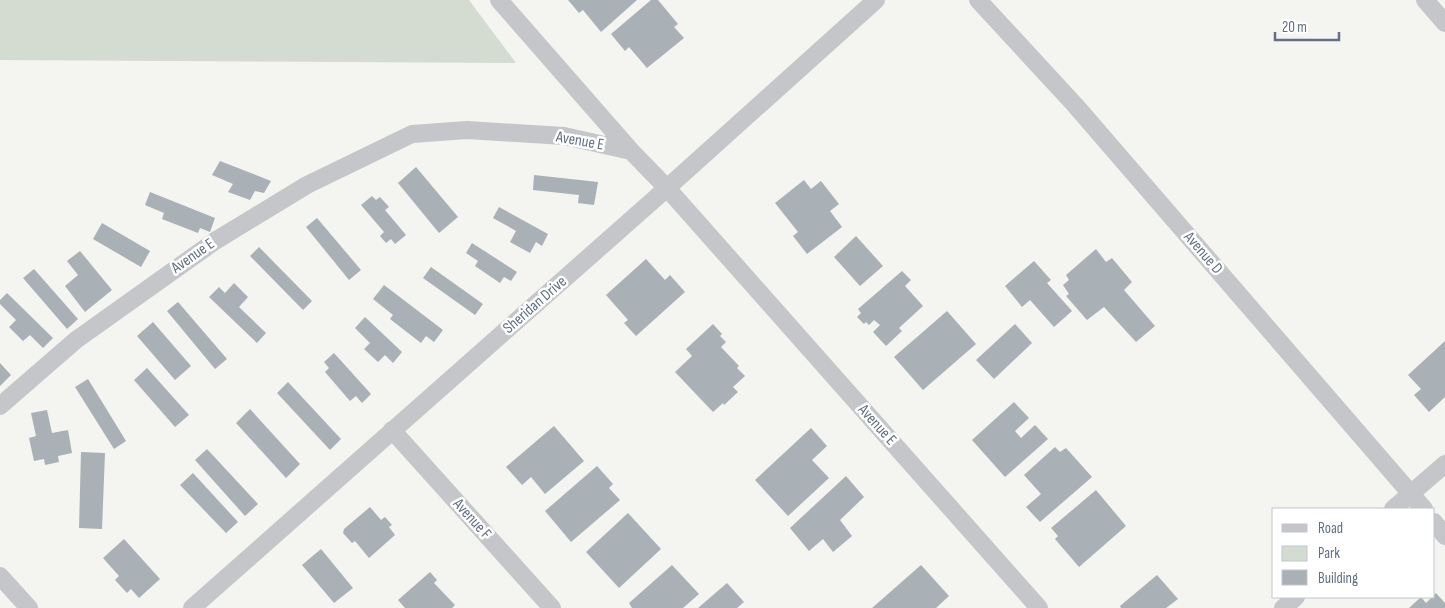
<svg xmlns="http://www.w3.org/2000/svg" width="1445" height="608" font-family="'Sofia Sans Condensed',sans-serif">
	<rect width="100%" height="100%" fill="#f4f4f0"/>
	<path fill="#d4dbd1" d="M 0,0 L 469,0 L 516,63 L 0,60 Z"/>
	<path fill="#a9b0b6" d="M 568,0 L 637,0 L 601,32 L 583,10 L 579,13 Z
		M 651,0 L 658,0 L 678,24 L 674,27 L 684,38 L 647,68 L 629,47 L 625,51 L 611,34 Z
		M 220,161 L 271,181 L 264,193 L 255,191 L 250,200 L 228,192 L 233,184 L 212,175 Z
		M 416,167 L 458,217 L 439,233 L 398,183 Z
		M 534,175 L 598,182 L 594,205 L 578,203 L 579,195 L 533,190 Z
		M 804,180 L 811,189 L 821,181 L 839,204 L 830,211 L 842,227 L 807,254 L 793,236 L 798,232 L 775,203 Z
		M 150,192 L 215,218 L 210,232 L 200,228 L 198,233 L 162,219 L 164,213 L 145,205 Z
		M 372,196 L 376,200 L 380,197 L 389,207 L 385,210 L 406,235 L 395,244 L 391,239 L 386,243 L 380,236 L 384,232 L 361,205 Z
		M 499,207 L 548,234 L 542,246 L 536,242 L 530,253 L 510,242 L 516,231 L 493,218 Z
		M 317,218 L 361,270 L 349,280 L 306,227 Z
		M 102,223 L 150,251 L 141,267 L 93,239 Z
		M 856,236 L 883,266 L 860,286 L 834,257 Z
		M 472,243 L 517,272 L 511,281 L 504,277 L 500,283 L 475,266 L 478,261 L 466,253 Z
		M 259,247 L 312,301 L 303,310 L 250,256 Z
		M 1096,249 L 1106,262 L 1112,258 L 1132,282 L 1124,290 L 1155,326 L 1136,342 L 1104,307 L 1087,320 L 1066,296 L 1069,294 L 1063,285 L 1069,280 L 1066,275 Z
		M 80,251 L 112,290 L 85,312 L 65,286 L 78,275 L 67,261 Z
		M 646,259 L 665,280 L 670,275 L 685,292 L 636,336 L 624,323 L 628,320 L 606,295 Z
		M 1034,261 L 1051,280 L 1047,283 L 1072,311 L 1054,327 L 1030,300 L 1022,307 L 1005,286 Z
		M 431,267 L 483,304 L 475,315 L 423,278 Z
		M 34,269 L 78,319 L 67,329 L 23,278 Z
		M 902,271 L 911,280 L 905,286 L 923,306 L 899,328 L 902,331 L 886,346 L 873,332 L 880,325 L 874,320 L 869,325 L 866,322 L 864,324 L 857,317 L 861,313 L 858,309 Z
		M 234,283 L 248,297 L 239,307 L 266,333 L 257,343 L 209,297 L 219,287 L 225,293 Z
		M 384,285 L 443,330 L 434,342 L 426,336 L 421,343 L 390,319 L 393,315 L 373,299 Z
		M 7,293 L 53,338 L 43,348 L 30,335 L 23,341 L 9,327 L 16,320 L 0,304 L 0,300 Z
		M 178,302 L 227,359 L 215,369 L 167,311 Z
		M 947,311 L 976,344 L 923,390 L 894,357 Z
		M 365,317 L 402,352 L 393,363 L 385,355 L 378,362 L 364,349 L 370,343 L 355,328 Z
		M 153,322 L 191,366 L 175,380 L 137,336 Z
		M 713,324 L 722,334 L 720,336 L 726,342 L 721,347 L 739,366 L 737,368 L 745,376 L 733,387 L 738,392 L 724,405 L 723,403 L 713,412 L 675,372 L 692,356 L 686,349 Z
		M 1015,324 L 1032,343 L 994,379 L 976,360 Z
		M 1445,341 L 1445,397 L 1429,412 L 1414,395 L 1421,389 L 1408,375 Z
		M 334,353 L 371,394 L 362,403 L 356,396 L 350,401 L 325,372 L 329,368 L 324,362 Z
		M 0,363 L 11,375 L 0,386 Z
		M 147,368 L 189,415 L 175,427 L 134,380 Z
		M 88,379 L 126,441 L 114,449 L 75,387 Z
		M 288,382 L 341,439 L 330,450 L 277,393 Z
		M 1014,402 L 1029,418 L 1015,431 L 1021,438 L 1035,425 L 1048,439 L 1005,477 L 972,440 Z
		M 250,409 L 300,464 L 286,478 L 236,423 Z
		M 47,410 L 52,433 L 68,430 L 72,453 L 58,456 L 59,462 L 45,465 L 44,459 L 34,461 L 29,438 L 36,436 L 31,413 Z
		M 554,426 L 584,461 L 545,494 L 531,477 L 522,485 L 506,467 Z
		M 811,428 L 827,446 L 812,460 L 829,478 L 788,516 L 755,480 Z
		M 1055,447 L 1060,452 L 1066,448 L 1092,477 L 1040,522 L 1026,507 L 1041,494 L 1024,475 Z
		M 207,449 L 258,504 L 245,516 L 195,460 Z
		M 81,452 L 105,453 L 102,529 L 79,528 Z
		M 597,466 L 613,484 L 609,488 L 620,500 L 571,542 L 545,511 Z
		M 193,473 L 238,522 L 226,533 L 180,485 Z
		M 846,476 L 864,497 L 840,520 L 852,536 L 833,552 L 823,539 L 809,551 L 790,528 Z
		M 1096,490 L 1126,526 L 1079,567 L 1055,539 L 1058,536 L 1051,528 Z
		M 370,507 L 381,520 L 385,517 L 392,525 L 389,527 L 395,535 L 369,558 L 355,541 L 352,543 L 343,533 L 344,529 Z
		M 628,513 L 661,549 L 619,588 L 586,552 Z
		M 124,539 L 160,579 L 139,598 L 131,589 L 127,593 L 115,580 L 119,576 L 103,558 Z
		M 321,549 L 353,588 L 334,603 L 302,565 Z
		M 672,565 L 699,594 L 683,608 L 632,608 L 629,603 Z
		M 921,565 L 949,596 L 936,608 L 872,608 Z
		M 430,572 L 437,580 L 434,583 L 455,605 L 452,608 L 405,608 L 398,600 Z
		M 1157,575 L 1178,599 L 1166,608 L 1121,608 L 1120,606 Z
		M 727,583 L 744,602 L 737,608 L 698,608 Z
		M 1436,593 L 1445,603 L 1445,608 L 1409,608 L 1421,597 L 1426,603 Z"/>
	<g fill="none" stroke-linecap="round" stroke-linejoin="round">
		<path stroke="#c4c6ca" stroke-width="18" d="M 499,0 L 631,151
			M 978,0 L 1075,105 L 1424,509
			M 1425,0 L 1445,23
			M 0,406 L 76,340 L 215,241 L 307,185 L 412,134 L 467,130 L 564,136 L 631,151 L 667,188 L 1039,608
			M 392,430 L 552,608
			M 1393,509 L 1445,464
			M 1434,522 L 1445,536
			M 0,576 L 29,608
			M 192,608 L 667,188 L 876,0
			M 1283,608 L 1296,597"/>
	</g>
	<g text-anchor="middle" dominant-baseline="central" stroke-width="5" stroke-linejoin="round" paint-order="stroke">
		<g font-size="16" fill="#627082" stroke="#fff">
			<text transform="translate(580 141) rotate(10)">Avenue E</text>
			<text transform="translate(1203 253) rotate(49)">Avenue D</text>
			<text transform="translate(193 256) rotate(-35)">Avenue E</text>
			<text transform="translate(535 305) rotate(-41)">Sheridan Drive</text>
			<text transform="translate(877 425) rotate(48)">Avenue E</text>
			<text transform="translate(472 519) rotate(48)">Avenue F</text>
		</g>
	</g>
	<rect x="1272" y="508" width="162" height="90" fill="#ffffff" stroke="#c0c6cd"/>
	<rect x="1282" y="524" width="25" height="8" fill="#c4c6ca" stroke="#c0c6cd"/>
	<text x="1318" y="533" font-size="15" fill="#627082">Road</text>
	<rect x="1282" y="546" width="25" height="15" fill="#d4dbd1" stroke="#c0c6cd"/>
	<text x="1318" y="558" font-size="15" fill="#627082">Park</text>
	<rect x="1282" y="570" width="25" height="15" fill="#a9b0b6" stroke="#c0c6cd"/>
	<text x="1318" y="583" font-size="15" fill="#627082">Building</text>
	<path d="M1275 32v8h64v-8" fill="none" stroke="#627082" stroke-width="2.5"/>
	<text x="1282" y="32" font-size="15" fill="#627082" stroke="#ffffff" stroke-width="4" paint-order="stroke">20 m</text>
</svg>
